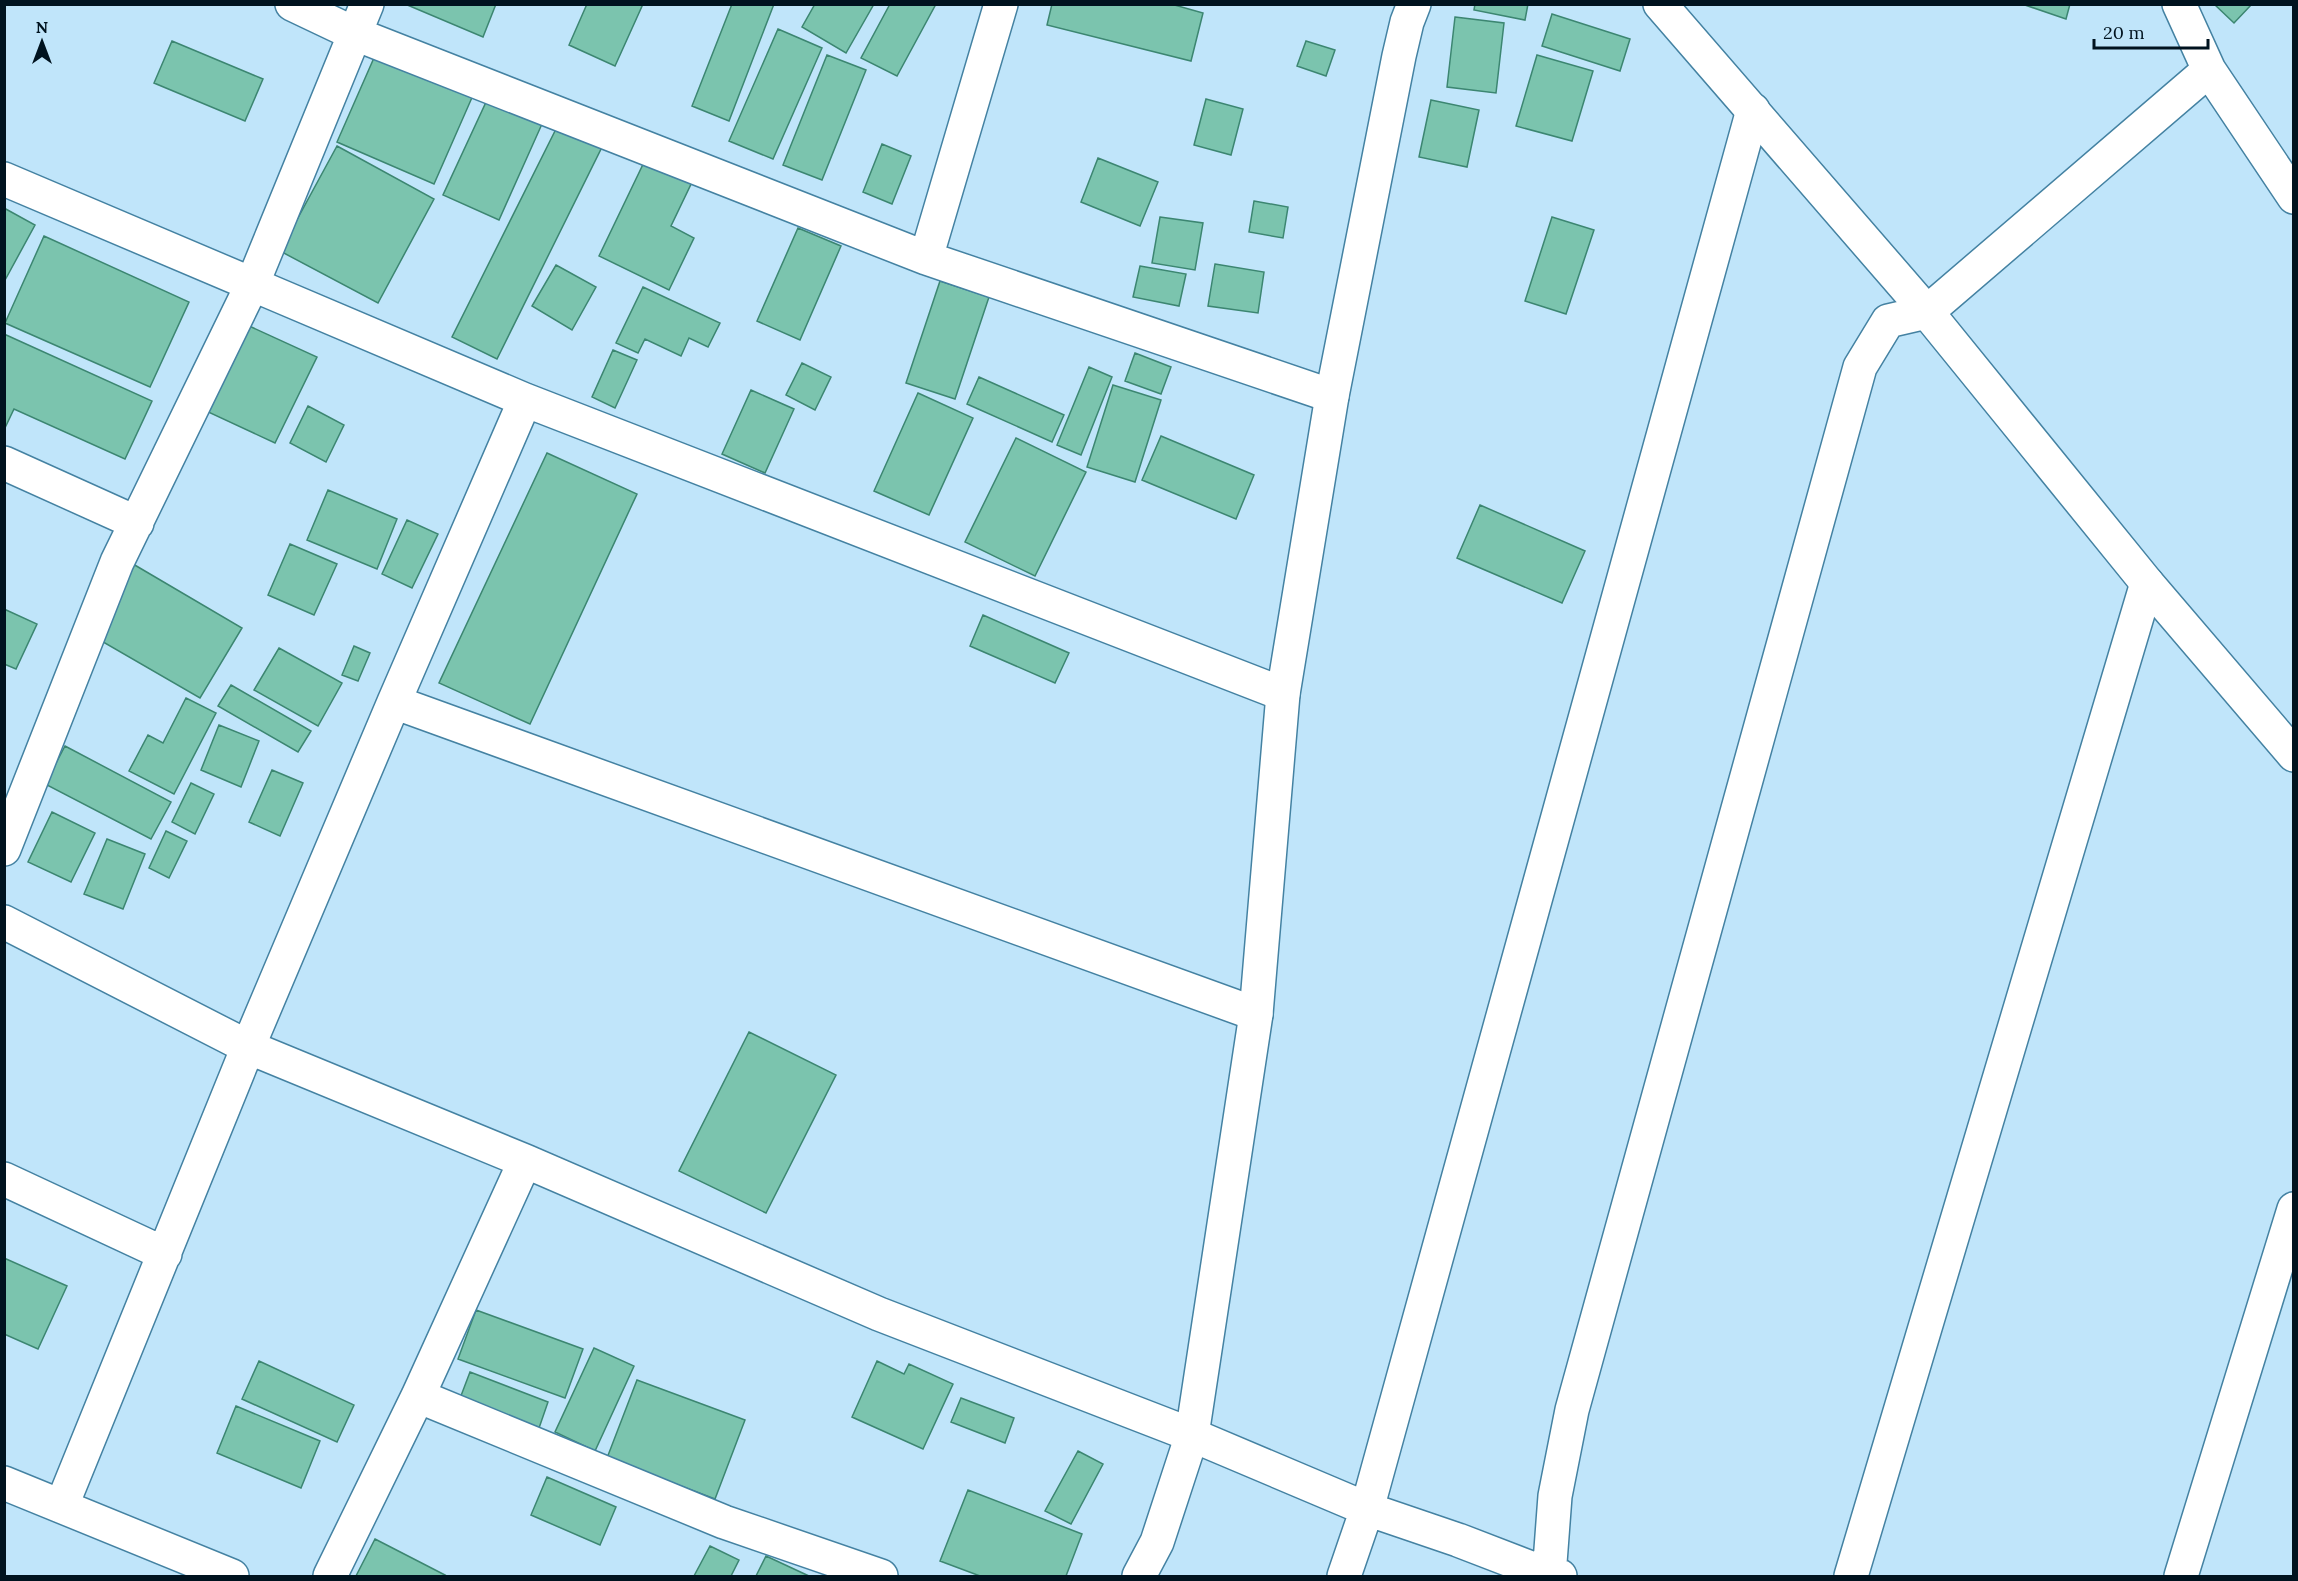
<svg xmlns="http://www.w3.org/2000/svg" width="2298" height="1581" font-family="Lora,serif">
	<rect width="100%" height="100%" fill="#c0e5fa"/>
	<path fill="#7bc4ae" stroke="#3c8671" stroke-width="1.5" d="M 405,4 L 496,4 L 483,37 Z
		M 587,4 L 643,4 L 615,66 L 569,45 Z
		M 732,4 L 774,4 L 729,121 L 692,106 Z
		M 815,4 L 874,4 L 846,53 L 802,27 Z
		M 890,4 L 936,4 L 897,76 L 861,58 Z
		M 1052,4 L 1171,4 L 1203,13 L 1191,61 L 1047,25 Z
		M 1475,4 L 1528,4 L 1525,20 L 1474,10 Z
		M 2022,4 L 2070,4 L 2066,19 Z
		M 2214,4 L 2252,4 L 2234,23 Z
		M 1552,14 L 1630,39 L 1620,71 L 1542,46 Z
		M 1455,17 L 1504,23 L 1496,93 L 1447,87 Z
		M 778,29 L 822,48 L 773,159 L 729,141 Z
		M 172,41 L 263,79 L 245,121 L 154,83 Z
		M 1306,41 L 1335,50 L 1326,76 L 1297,66 Z
		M 377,51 L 474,93 L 434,184 L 337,142 Z
		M 827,55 L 866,70 L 822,180 L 783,165 Z
		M 1537,55 L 1593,71 L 1572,141 L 1516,126 Z
		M 1206,99 L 1243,109 L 1231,155 L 1194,145 Z
		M 487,100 L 542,124 L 499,220 L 443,195 Z
		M 1431,100 L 1479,110 L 1467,167 L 1419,157 Z
		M 559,123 L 603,145 L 497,359 L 452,337 Z
		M 882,144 L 911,156 L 892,204 L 863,192 Z
		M 337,146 L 434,199 L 378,303 L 280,251 Z
		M 647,156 L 693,180 L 671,226 L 694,238 L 669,290 L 599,256 Z
		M 1098,158 L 1158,182 L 1140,226 L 1081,202 Z
		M 1254,201 L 1288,207 L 1283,238 L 1249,232 Z
		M 4,208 L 35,225 L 4,282 Z
		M 1160,217 L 1203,223 L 1195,270 L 1152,263 Z
		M 1552,217 L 1594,230 L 1566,314 L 1525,301 Z
		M 798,228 L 841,246 L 800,340 L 757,321 Z
		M 44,236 L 189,302 L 150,387 L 5,323 Z
		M 1215,264 L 1264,272 L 1258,313 L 1208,306 Z
		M 556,265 L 596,287 L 572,330 L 532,306 Z
		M 1140,266 L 1186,274 L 1179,306 L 1133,297 Z
		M 940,281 L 989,297 L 955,399 L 906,383 Z
		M 643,287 L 720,323 L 708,347 L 689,338 L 681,356 L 645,339 L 638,353 L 616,343 Z
		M 247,325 L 317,357 L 275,443 L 206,411 Z
		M 4,334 L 152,401 L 125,459 L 14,409 L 4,430 Z
		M 613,350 L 637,360 L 615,408 L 592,397 Z
		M 1135,353 L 1171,367 L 1161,394 L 1125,381 Z
		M 802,363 L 831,377 L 815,410 L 786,395 Z
		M 1089,367 L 1112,377 L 1081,455 L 1057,445 Z
		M 979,377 L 1064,415 L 1052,442 L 967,404 Z
		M 1113,385 L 1161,400 L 1135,482 L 1087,467 Z
		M 751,390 L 794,409 L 765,473 L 722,454 Z
		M 918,393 L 973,418 L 929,515 L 874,491 Z
		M 308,406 L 344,425 L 326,462 L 290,443 Z
		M 1161,436 L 1254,475 L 1236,519 L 1142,480 Z
		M 1016,438 L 1086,472 L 1035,576 L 965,542 Z
		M 547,453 L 637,494 L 530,724 L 439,683 Z
		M 328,490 L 397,519 L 377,569 L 307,540 Z
		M 1480,505 L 1585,551 L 1562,603 L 1457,558 Z
		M 407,520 L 438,534 L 412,588 L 382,574 Z
		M 290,544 L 337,564 L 314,615 L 268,595 Z
		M 133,564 L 242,628 L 200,698 L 91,635 Z
		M 4,609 L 37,624 L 16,669 L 4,664 Z
		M 983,615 L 1069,653 L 1055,683 L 970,646 Z
		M 354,646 L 370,653 L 358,681 L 342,675 Z
		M 279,648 L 342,683 L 318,726 L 254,690 Z
		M 231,685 L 311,731 L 298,752 L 218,706 Z
		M 186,698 L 216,713 L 174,794 L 129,771 L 148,735 L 163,743 Z
		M 219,725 L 259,741 L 241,787 L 201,770 Z
		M 65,746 L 171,802 L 151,839 L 45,784 Z
		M 272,770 L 303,783 L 280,836 L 249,822 Z
		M 191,783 L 214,794 L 195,834 L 172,822 Z
		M 52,812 L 95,833 L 71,882 L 28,862 Z
		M 166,831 L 187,841 L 169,878 L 149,868 Z
		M 107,839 L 145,854 L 123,909 L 84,894 Z
		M 749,1032 L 836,1075 L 766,1213 L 679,1171 Z
		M 4,1258 L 67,1286 L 38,1349 L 4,1334 Z
		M 476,1310 L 583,1349 L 565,1398 L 458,1359 Z
		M 594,1348 L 634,1366 L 595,1451 L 555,1432 Z
		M 259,1361 L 354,1405 L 337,1442 L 242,1399 Z
		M 877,1361 L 904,1374 L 909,1364 L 953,1384 L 923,1449 L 852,1417 Z
		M 470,1372 L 548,1402 L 538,1431 L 459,1401 Z
		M 637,1380 L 745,1420 L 715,1499 L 607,1458 Z
		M 961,1398 L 1014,1418 L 1005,1443 L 951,1422 Z
		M 236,1406 L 320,1441 L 301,1488 L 217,1453 Z
		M 1078,1451 L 1103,1464 L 1071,1524 L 1045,1511 Z
		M 547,1477 L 616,1507 L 600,1545 L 531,1515 Z
		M 968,1490 L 1082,1534 L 1066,1576 L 980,1576 L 940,1561 Z
		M 375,1539 L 445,1575 L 444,1576 L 356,1576 Z
		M 710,1546 L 739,1560 L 731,1576 L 694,1576 Z
		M 766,1556 L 809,1576 L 756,1576 Z"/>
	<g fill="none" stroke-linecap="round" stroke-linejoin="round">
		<g stroke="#4482a2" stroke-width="36">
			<path id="minor" d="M 292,4 L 353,33 L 926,258 L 1332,396
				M 2179,4 L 2209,70 L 2294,197
				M 4,179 L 525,400 L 1283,694
				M 926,258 L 1001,4
				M 4,463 L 137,523
				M 394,702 L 1256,1014
				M 4,849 L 117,562 L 252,285 L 367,4
				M 4,922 L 248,1047 L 525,1161 L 879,1314 L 1192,1435 L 1367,1509 L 1458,1540 L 1549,1575 L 1560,1576
				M 4,1179 L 165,1254
				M 418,1396 L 724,1522 L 881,1576
				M 4,1483 L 232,1576
				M 62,1505 L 248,1047 L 394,702 L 525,400
				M 330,1576 L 418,1396 L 525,1161
				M 1344,1576 L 1367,1509 L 1753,110
				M 1549,1576 L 1555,1496 L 1572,1410 L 1860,367 L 1888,321 L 1927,312 L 2209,70
				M 1851,1576 L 2147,583
				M 2181,1576 L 2294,1209"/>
		</g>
		<g stroke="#4482a2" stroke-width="36">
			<path id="major" d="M 1660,4 L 1927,312 L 2147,583 L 2294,755
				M 1139,1576 L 1157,1542 L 1192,1435 L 1256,1014 L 1283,694 L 1332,396 L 1399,56 L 1407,22 L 1414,4"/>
		</g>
		<use href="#minor" stroke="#fff" stroke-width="33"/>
		<use href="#major" stroke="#fff" stroke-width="33"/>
	</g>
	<rect width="2298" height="1581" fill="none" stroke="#00131f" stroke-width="12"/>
	<g transform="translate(42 42)" stroke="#c0e5fa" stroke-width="4.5" paint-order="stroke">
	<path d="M0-4.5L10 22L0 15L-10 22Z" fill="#00131f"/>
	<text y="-9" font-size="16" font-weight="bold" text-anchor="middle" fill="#00131f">N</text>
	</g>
	<path d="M2094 39v9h114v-9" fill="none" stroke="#00131f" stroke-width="3"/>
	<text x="2103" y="39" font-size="18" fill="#00131f" stroke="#c0e5fa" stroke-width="4.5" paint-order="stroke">20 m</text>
</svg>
